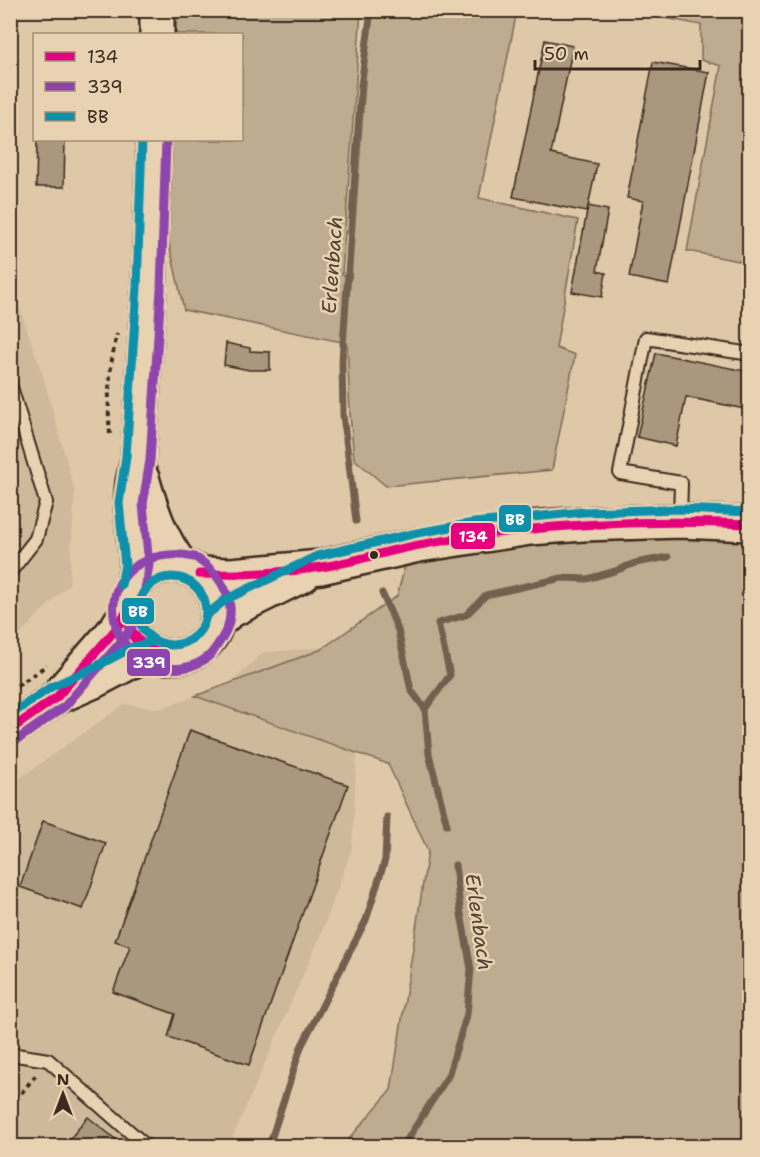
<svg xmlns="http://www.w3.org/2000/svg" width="760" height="1157" font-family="'Shantell Sans',sans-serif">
	<rect width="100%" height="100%" fill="#dec8a8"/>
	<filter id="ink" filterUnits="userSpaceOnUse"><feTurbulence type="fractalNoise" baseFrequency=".0167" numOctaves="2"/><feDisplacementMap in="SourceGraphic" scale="12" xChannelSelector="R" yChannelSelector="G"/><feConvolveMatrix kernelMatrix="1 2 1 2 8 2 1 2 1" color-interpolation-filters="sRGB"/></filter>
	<g filter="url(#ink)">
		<path fill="#ceb99b" d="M 10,280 L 43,376 L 75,492 L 69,584 L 11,643 Z
			M 356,644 L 357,753 L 352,848 L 323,929 L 229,1146 L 11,1146 L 10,785 L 125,704 L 160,709 L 231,683 L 262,653 Z"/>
		<path fill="#bfab8f" stroke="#7d6a56" stroke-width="1.5" d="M 177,11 L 361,11 L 342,274 L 351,278 L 370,11 L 517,11 L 479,198 L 578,220 L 556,348 L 575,355 L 552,470 L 386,486 L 354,459 L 350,414 L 347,343 L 184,310 L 167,234 L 171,140 L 242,140 L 242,34 L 176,34 Z
			M 655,11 L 749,11 L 749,263 L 687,251 L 721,66 L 701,60 L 701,25 L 656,16 Z
			M 649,535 L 749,541 L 749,1146 L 343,1146 L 391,1090 L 428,851 L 388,764 L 195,696 L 320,650 L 397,596 L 405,566 L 482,548 Z"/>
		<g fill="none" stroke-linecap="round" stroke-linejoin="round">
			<path stroke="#725f4d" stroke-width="7" d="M 356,521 L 343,415 L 342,360 L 361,85 L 371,10
				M 382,593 L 398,630 L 411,690 L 425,709 L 429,754 L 447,825
				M 425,709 L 450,675 L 438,623 L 466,615 L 486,595 L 562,578 L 587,579 L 615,571 L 635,563 L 668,557
				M 269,1146 L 301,1047 L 366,920 L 385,860 L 387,817
				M 403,1146 L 448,1076 L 467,1014 L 471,969 L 460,908 L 455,865"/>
		</g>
		<path fill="#aa977e" stroke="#3b2a1e" stroke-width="1.5" d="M 545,40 L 573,46 L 551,154 L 597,164 L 587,212 L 513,197 Z
			M 653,62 L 709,72 L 669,285 L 629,277 L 643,201 L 627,198 Z
			M 37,140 L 65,140 L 64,187 L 36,187 Z
			M 588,206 L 608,210 L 597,271 L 606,273 L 602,297 L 572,292 Z
			M 226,343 L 250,348 L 250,351 L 270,352 L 270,370 L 249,370 L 224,365 Z
			M 656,353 L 750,372 L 750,410 L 686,397 L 676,446 L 637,437 Z
			M 190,730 L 348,785 L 249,1065 L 168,1037 L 175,1014 L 113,992 L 130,946 L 115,941 Z
			M 43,821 L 106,843 L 83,909 L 20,887 Z
			M 88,1117 L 124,1146 L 64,1146 Z"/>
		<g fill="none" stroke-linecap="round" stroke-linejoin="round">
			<g stroke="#3b2a1e" stroke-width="16">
				<path id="lane" d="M 10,384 L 46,502 L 36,539 L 10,572
					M 680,519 L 681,483 L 620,473 L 646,338 L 744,353 L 750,356
					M 10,1054 L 48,1060 L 146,1146"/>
			</g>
			<g stroke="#3b2a1e" stroke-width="38">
				<path id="primary" d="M 157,34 L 157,10
					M 142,478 C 151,509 161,541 182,566
					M126 611a46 46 0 1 1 92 0a46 46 0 1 1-92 0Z
					M 199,574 L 231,575 L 321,567 L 419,545 L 530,528 L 583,524 L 680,521 L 750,524
					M 133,587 L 137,565 L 131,504 L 133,482 L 138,459 L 149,288 L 154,140
					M 216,623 L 230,611 L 303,575
					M 62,691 L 116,629 L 126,613
					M 10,730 L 57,697 L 96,680 L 138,658 L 155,654"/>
			</g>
			<path stroke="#3b2a1e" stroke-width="4" stroke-dasharray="4.5 4.5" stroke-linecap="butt" d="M 110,434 C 107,401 109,366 117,334
				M 10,691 L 47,665
				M 10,1107 L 36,1075"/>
			<use href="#lane" stroke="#e8d2b1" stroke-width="12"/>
			<use href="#primary" stroke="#e8d2b1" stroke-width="33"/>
			<g stroke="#e8d2b1" stroke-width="14">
				<path id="bus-1" d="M 199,574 C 239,575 282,573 321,567 C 354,562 386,551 419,545 C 529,524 638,519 750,524
					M 127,621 C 136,641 144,647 164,655
					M 127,621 C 130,640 146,651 164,655
					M 10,730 L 57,697 L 116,629 L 126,613"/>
			</g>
			<g stroke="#e8d2b1" stroke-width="14">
				<path id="bus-2" d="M 194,557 C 150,547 105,572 115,622 C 123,662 176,684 209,656 C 214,651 218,644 222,638 C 241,608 224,577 198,559
					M 145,589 L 149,565 L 143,504 L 150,460 L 161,289 L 166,140
					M 17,740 L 65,706 L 125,637 L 136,619"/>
			</g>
			<g stroke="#e8d2b1" stroke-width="14">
				<path id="bus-3" d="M138 611a34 34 0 1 1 68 0a34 34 0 1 1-68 0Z
					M 121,585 L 125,565 L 119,503 L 126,457 L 137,287 L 142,140
					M 208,614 L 225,600 L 317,556 L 417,533 L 474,523 L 583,512 L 680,509 L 750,512
					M 10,715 L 51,687 L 91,669 L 133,647 L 152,642"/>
			</g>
			<use href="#bus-1" stroke="#e5007d" stroke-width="9"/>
			<use href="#bus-2" stroke="#8e44ad" stroke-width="9"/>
			<use href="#bus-3" stroke="#0c90ab" stroke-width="9"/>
		</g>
	</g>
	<circle fill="#3b2a1e" stroke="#e8d2b1" stroke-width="2" cx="374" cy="555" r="5"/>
	<g text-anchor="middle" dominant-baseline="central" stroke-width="5" stroke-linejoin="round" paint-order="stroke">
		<g font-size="20" font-style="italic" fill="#524032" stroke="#e8d2b1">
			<text transform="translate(332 265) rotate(-86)">Erlenbach</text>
			<text transform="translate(479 922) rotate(82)">Erlenbach</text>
		</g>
	</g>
	<g stroke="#e8d2b1" stroke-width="2">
		<rect x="498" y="504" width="34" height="29" rx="6" fill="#0c90ab"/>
		<rect x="450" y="522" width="46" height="28" rx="6" fill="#e5007d"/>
		<rect x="121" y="597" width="34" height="28" rx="6" fill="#0c90ab"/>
		<rect x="126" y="648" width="45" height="29" rx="6" fill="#8e44ad"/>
	</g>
	<g font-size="16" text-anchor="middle" font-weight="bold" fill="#fff">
		<text x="515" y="525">BB</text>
		<text x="473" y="542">134</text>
		<text x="138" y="617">BB</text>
		<text x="149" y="668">339</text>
	</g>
	<rect width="760" height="1157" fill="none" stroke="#e8d2b1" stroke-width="36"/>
	<rect x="18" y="18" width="724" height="1121" fill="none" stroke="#3b2a1e" stroke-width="2" filter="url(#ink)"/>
	<rect x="33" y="33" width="210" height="108" fill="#e8d2b1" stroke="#a38f76" stroke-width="1.5"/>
	<rect x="45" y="52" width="30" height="9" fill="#e5007d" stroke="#a38f76" stroke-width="1.5"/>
	<text x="87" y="63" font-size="18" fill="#3b2a1e">134</text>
	<rect x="45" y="82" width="30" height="9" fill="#8e44ad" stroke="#a38f76" stroke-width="1.5"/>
	<text x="87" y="93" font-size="18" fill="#3b2a1e">339</text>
	<rect x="45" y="112" width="30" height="9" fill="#0c90ab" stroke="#a38f76" stroke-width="1.5"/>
	<text x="87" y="123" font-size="18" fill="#3b2a1e">BB</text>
	<g transform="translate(63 1094)" stroke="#e8d2b1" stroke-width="4.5" paint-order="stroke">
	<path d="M0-4.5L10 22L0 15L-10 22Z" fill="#3b2a1e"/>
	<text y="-9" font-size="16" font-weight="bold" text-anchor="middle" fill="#3b2a1e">N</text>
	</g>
	<path d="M535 60v9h165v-9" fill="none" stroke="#3b2a1e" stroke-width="3"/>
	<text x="544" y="60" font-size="18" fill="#3b2a1e" stroke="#e8d2b1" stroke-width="4.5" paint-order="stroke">50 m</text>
</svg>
